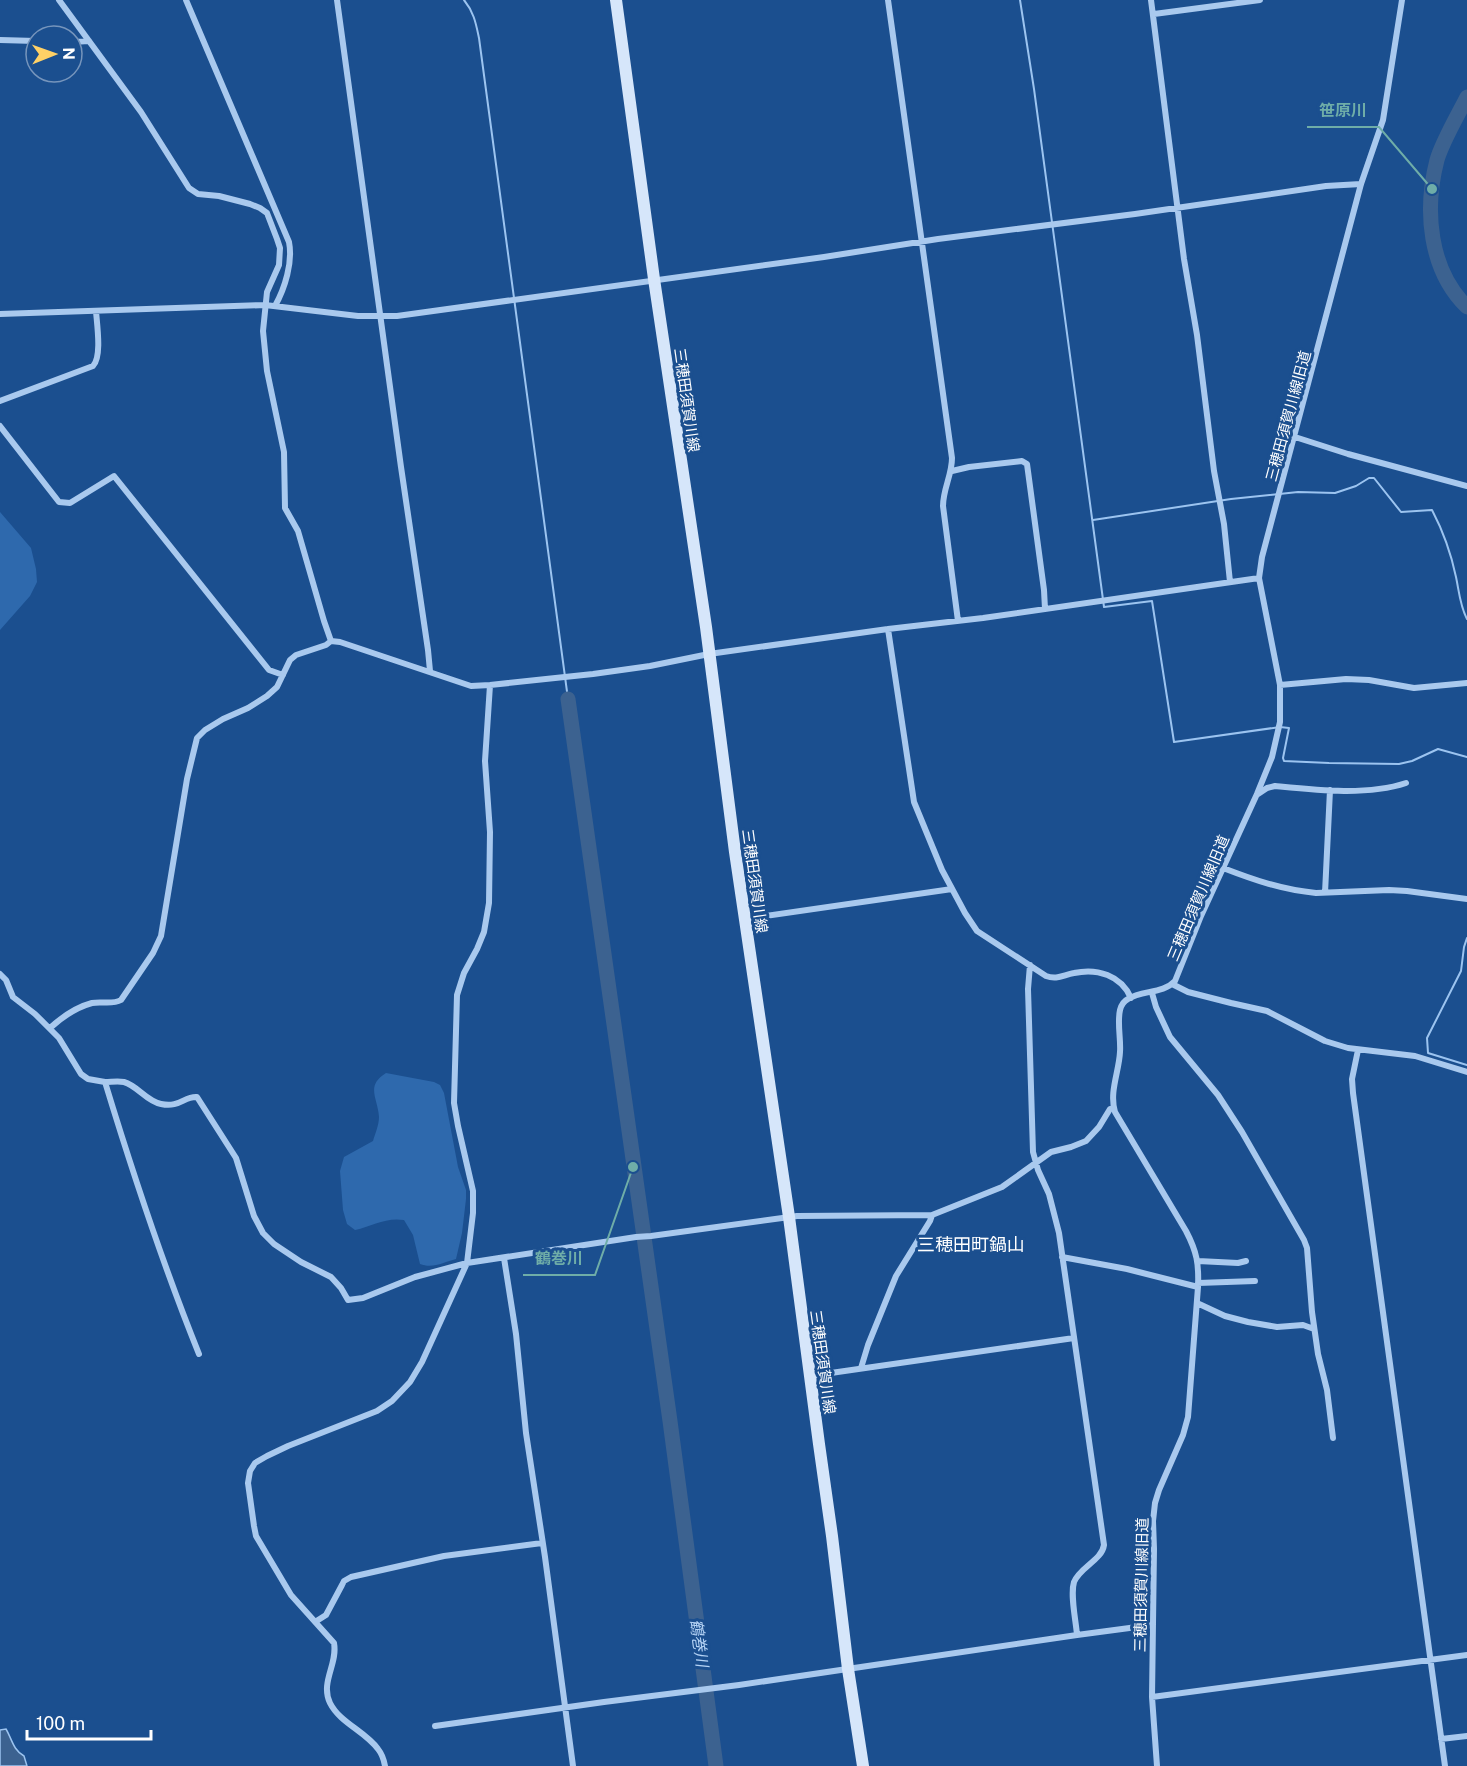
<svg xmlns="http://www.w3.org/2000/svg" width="1467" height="1766" font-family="'Public Sans','Noto Sans JP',sans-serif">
	<rect width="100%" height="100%" fill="#1b4f8f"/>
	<path fill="#2e69ad" d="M 0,512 L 31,548 L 36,569 L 37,582 L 30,596 L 0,630 Z
		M 386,1073 L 434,1082 L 440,1085 L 444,1093 L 458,1167 L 466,1190 L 466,1199 L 462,1233 L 456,1259 C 444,1262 433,1269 420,1264 L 413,1235 L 404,1220 C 386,1217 372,1226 355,1230 L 347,1224 L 343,1210 L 340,1171 L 344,1157 L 373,1141 C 375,1134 379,1125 379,1117 C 378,1098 365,1086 386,1073 Z"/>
	<path fill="#3c6290" stroke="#9cc4f0" stroke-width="1.5" d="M 6,1729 C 12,1739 13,1750 24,1756 L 27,1766 L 0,1766 L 0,1730 Z"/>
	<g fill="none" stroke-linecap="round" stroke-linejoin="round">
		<path stroke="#9cc4f0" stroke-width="2" d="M 464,0 C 474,12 476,24 479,38 L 568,699
			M 1020,0 L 1034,89 L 1104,607 L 1152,601 L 1174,742 L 1280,727 L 1289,728 L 1283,758 L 1284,761 L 1329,763 L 1399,764 L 1412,761 L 1438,749 L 1467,757
			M 1093,520 L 1231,499 L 1298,492 L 1335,493 L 1356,486 L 1369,478 L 1374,478 L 1401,512 L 1432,510 C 1443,531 1451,553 1456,577 C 1459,591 1460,606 1467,619
			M 1467,938 L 1464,947 L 1461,971 L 1427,1038 L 1428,1053 L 1467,1065"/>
		<path stroke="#3c6290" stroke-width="15" d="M 1467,97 C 1458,115 1442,142 1437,160 C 1424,210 1429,270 1467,307
			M 568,699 L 670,1421 L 716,1766"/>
		<path stroke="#a9c9ee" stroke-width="6" d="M 59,0 L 141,112 L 189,188 L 198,194 L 219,196 L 250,204 L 260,208 L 267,213 L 277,239 L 280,248 L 279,265 L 267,292 L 263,331 L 267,371 L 284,452 L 285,508 L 298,531 L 324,621 L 331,641
			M 186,0 L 289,242 C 293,262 285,288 275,306
			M 337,0 L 401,467 L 428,650 L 430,671
			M 888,0 L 952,458 C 952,475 943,489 943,506 L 958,621
			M 1151,0 L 1184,259 L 1197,335 L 1214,471 L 1224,524 L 1230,582
			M 1154,14 L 1260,0
			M 0,40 L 36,41
			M 72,42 L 89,41
			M 0,314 L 265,305 L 358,316 L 397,316 L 824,257 L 938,239 L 1135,214 L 1326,186 L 1361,184
			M 0,401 L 93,366 C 102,357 97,325 96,311
			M 0,426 L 59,502 L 70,503 L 114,476 L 269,670 L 283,675
			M 1295,437 L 1348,454 L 1467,486
			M 952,471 L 969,467 L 1022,461 L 1027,464 L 1044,590 L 1045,609
			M 888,629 L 914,802 L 942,870 L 965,913 L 977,931 L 1046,976 C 1057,980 1063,975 1074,973 C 1097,968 1121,975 1131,998
			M 1280,685 L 1346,679 L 1369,680 L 1414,688 L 1467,683
			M 1258,794 L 1267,788 L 1275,786 C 1315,790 1367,796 1406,783
			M 1223,868 C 1254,880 1283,890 1316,893 L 1389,890 L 1407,891 L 1467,899
			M 1325,893 L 1330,790
			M 745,919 L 952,889
			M 1030,965 L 1028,989 L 1033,1152 L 1038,1170 L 1049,1194 L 1059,1233 L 1104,1545 C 1102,1560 1080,1567 1074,1582 C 1070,1595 1076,1621 1077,1635
			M 0,974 L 6,980 L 13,997 L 35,1014 L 59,1038 L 81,1074 L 88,1079 L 105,1082 C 133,1174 163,1265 199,1354
			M 1172,984 L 1188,992 L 1231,1003 L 1267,1011 L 1325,1041 L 1348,1048 L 1415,1056 L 1467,1072
			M 1152,993 L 1156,1007 L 1170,1037 L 1218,1095 L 1242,1132 L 1304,1240 L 1307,1248 L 1312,1312 L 1318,1354 L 1327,1390 L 1333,1438
			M 50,1028 C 61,1018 77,1007 92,1003 C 102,1001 112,1005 121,1000 L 153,953 L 161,936 L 187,779 L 197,738 L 205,730 L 223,719 L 248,708 L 267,696 L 277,687 L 290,660 L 296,655 L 326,645 L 331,641 L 340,642 L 471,686 L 490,685 L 593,674 L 650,666 L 709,654 L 888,629 L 983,618 L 1259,578
			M 1358,1050 L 1352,1079 L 1353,1093 L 1445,1766
			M 105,1082 C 111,1082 118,1081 124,1082 C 138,1086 146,1101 161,1104 C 180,1108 184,1096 197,1097 L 236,1158 L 254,1216 L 263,1233 L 274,1244 L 301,1262 L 331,1277 L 341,1288 L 348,1300 L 363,1298 L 415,1277 L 467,1263 L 636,1237 L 651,1236 L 797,1216 L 932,1215 L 1002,1187 L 1051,1152 L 1071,1147 L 1086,1141 L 1099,1127 L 1110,1109 L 1113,1108
			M 1062,1257 L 1127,1269 L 1198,1287
			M 504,1258 L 516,1334 L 526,1433 L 545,1557 L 573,1766
			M 1198,1261 L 1238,1263 L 1246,1261
			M 1198,1283 L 1255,1281
			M 1197,1303 L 1225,1316 L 1248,1322 L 1277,1327 L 1303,1325 L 1314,1329
			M 861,1368 L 868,1345 L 896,1276 L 930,1221 L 932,1215
			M 810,1376 L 1074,1338
			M 315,1622 L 326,1615 L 342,1585 L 344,1581 L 351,1577 L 444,1556 L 542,1543
			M 1152,1697 L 1467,1655
			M 435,1726 L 604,1702 L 739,1685 L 1077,1635 L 1152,1625
			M 1441,1739 L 1467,1736
			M 385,1766 C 384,1760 382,1754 378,1749 C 365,1731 340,1723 330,1703 C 320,1682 338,1664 334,1643 L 291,1595 L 256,1536 L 254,1526 L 248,1483 L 250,1471 L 255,1463 L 267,1456 L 288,1446 L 377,1411 L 392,1401 L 410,1382 L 422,1362 L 467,1263 L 473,1213 L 473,1191 L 458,1126 L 454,1103 L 457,995 L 464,973 L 477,949 L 484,932 L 489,903 L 490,832 L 485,761 L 490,685
			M 1157,1766 L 1152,1697 L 1154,1549 L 1153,1521 L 1155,1503 L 1159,1490 L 1183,1435 L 1188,1417 L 1198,1287 C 1199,1264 1197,1252 1186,1231 L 1115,1112 C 1109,1092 1119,1072 1120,1052 C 1121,1039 1117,1023 1120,1010 C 1121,1006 1124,1001 1128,999 C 1142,990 1163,994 1175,981 L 1201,916 L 1257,794 L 1272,757 L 1280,722 L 1280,685 L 1259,578 L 1262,557 L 1361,184 L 1383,120 L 1402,0"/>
		<path stroke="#d6e6fa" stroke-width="12" d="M 616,0 L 654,279 L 706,627 L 735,852 L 789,1217 L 819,1444 L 832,1536 L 848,1669 L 863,1766"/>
	</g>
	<g text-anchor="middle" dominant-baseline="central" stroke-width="6" stroke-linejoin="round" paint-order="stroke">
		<g font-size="15" fill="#fff" stroke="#1b4f8f">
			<text transform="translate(687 400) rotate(82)">三穂田須賀川線</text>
			<text transform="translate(1288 416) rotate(-75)">三穂田須賀川線旧道</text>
			<text transform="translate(755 881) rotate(82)">三穂田須賀川線</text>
			<text transform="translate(1198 898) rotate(-67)">三穂田須賀川線旧道</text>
			<text transform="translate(823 1362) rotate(82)">三穂田須賀川線</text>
			<text transform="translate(1141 1585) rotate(-89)">三穂田須賀川線旧道</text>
		</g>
		<g font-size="16" font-style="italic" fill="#b5d3f5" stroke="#1b4f8f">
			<text transform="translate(699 1643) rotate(82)">鶴巻川</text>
		</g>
		<g font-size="18" fill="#fff" stroke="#1b4f8f">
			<text x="971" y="1244">三穂田町鍋山</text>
		</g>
	</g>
	<path fill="none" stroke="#6fada8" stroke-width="2" d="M1432 189L1379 127H1307M633 1167L595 1275H523"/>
	<g fill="#6fada8" stroke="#1b4f8f" stroke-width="2">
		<circle cx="1432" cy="189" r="6"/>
		<circle cx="633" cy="1167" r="6"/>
	</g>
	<g font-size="16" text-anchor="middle" font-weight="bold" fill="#6fada8" stroke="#1b4f8f" stroke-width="6" stroke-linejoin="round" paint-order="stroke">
		<text x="1343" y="116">笹原川</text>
		<text x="559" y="1264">鶴巻川</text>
	</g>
	<g transform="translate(54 54) rotate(89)"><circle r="28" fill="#1b4f8f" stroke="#7695bc" stroke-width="1.5"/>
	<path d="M0-4.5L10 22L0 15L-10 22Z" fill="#ffd166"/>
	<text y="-9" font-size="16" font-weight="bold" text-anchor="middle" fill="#ffffff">N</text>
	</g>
	<path d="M27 1730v9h124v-9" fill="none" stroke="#ffffff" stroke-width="3"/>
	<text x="36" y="1730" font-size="18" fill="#ffffff" stroke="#1b4f8f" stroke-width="4.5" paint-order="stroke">100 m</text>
</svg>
